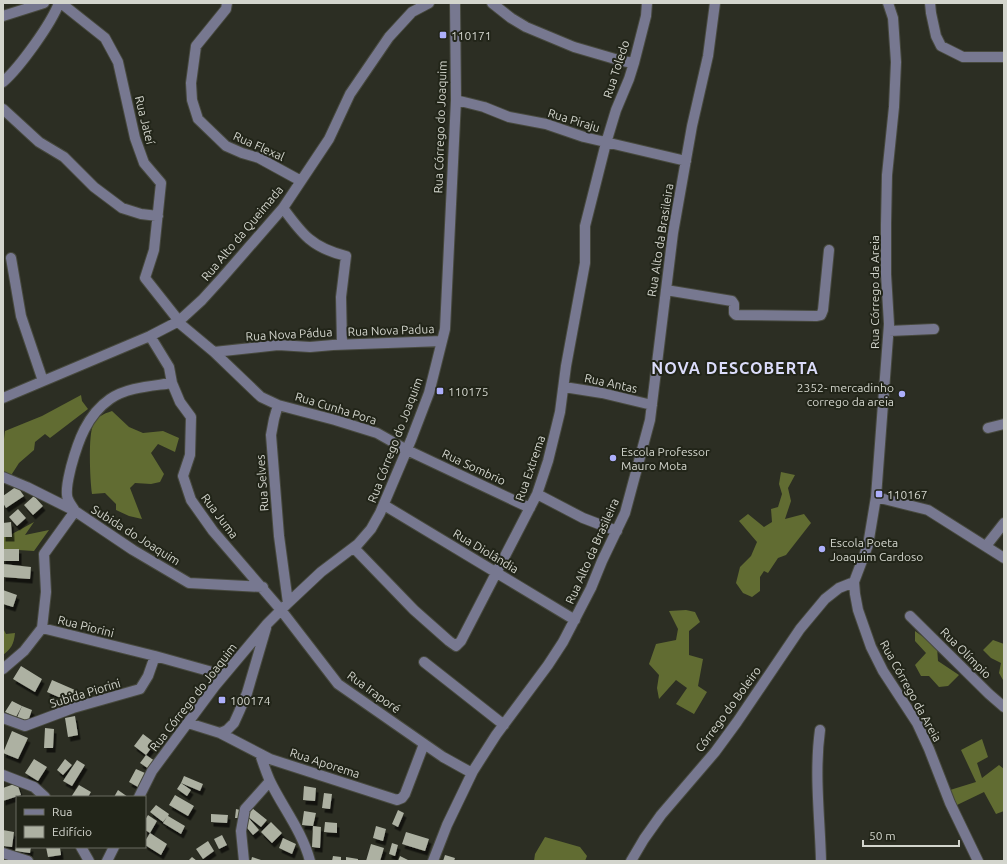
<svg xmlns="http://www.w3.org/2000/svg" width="1007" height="864" font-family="Ubuntu,sans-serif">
	<defs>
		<filter id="shadow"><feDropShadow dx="2.5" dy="4.5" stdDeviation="0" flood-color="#0009"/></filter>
	</defs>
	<rect width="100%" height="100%" fill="#2c2e23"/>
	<path fill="#616c32" d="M 81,395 L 82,401 L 88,409 L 50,438 L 45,434 L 35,442 L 34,450 L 19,463 L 10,477 L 3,473 L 3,447 L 5,431 L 42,416 Z
		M 112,411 L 129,427 L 143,433 L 163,431 L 179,438 L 175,452 L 158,444 L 151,453 L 164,474 L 160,482 L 151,484 L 135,483 L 130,488 L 142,519 L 129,516 L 116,510 L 116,504 L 105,493 L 92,494 C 90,481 88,437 93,425 C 96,417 103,414 112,411 Z
		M 781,472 L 795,475 L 788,488 L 791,501 L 785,519 L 804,514 L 811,523 L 786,555 L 778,558 L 768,573 L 764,571 L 760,577 L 760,591 L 752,597 L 743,593 L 736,583 L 740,567 L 751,556 L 757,542 L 739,521 L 748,514 L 764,527 L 772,522 L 771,509 L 778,507 L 782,494 L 779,484 Z
		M 34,522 L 25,535 L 49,530 L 34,551 L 3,549 L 3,537 L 12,534 Z
		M 686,610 L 695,612 L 700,622 L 689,631 L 689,655 L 703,659 L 698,686 L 707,692 L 694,714 L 676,704 L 687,688 L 676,680 L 659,699 L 657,688 L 659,675 L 649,664 L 656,644 L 676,640 L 678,629 L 669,611 Z
		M 3,628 L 6,634 L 15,633 C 14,644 11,649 3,655 Z
		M 915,631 L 937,647 L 938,661 L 959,675 L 948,686 L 939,687 L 929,676 L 921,676 L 915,665 L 926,653 L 915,641 Z
		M 993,640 L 1004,644 L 1004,679 L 1003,680 L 999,673 L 1001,663 L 991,658 L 983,650 Z
		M 982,739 L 988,757 L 977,763 L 982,778 L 999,765 L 1004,769 L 1004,811 L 996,814 L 984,792 L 957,805 L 950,790 L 976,782 L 961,750 Z
		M 545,837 L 580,847 L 587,856 L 585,861 L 534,861 L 535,854 Z"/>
	<path fill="#adb1a2" filter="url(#shadow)" d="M 17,486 L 24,496 L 6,508 L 3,503 L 3,496 Z
		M 34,496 L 43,506 L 33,515 L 24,505 Z
		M 18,509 L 26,518 L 17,526 L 9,517 Z
		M 11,522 L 12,537 L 3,537 L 3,523 Z
		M 3,549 L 19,549 L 19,561 L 3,561 Z
		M 3,564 L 31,567 L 30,579 L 3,577 Z
		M 3,590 L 17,595 L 13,607 L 3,604 Z
		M 21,666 L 42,679 L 35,692 L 13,679 Z
		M 52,680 L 75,690 L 70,702 L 47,692 Z
		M 12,701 L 22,706 L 16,717 L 5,712 Z
		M 22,706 L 32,710 L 27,724 L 16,720 Z
		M 75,716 L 78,735 L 68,737 L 65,718 Z
		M 45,728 L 54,729 L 53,748 L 44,748 Z
		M 12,731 L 28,738 L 18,759 L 3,753 Z
		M 143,734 L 155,743 L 146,755 L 134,746 Z
		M 146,755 L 155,761 L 149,769 L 140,763 Z
		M 34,759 L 47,767 L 38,781 L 25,773 Z
		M 65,759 L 72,765 L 63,775 L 57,770 Z
		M 77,760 L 85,765 L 72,786 L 63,781 Z
		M 136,769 L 145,773 L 138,787 L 129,782 Z
		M 184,776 L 203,784 L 200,791 L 181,783 Z
		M 17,783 L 21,795 L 3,801 L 3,788 Z
		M 181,783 L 191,790 L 187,796 L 177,789 Z
		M 79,785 L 91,792 L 88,797 L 71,797 Z
		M 304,786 L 316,788 L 315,801 L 303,800 Z
		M 118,790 L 128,797 L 114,797 Z
		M 324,793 L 332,794 L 330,809 L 322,808 Z
		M 175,795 L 194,806 L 188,816 L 169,805 Z
		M 156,805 L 169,814 L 168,816 L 185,826 L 181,834 L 163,823 L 167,817 L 163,822 L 150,812 Z
		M 252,808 L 267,820 L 261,827 L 246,815 Z
		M 236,809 L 240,810 L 240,818 L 235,818 Z
		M 398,810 L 404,813 L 398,827 L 392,824 Z
		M 304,811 L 316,813 L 313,826 L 302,825 Z
		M 211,814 L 228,815 L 227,823 L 211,822 Z
		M 148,815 L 157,821 L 150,833 L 167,844 L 161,855 L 145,845 L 145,841 L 150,833 L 145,830 L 145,820 Z
		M 246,815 L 259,830 L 253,835 L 243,823 Z
		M 271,822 L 282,833 L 272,843 L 261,832 Z
		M 325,822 L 337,823 L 337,833 L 324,832 Z
		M 313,826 L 321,827 L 320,848 L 312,847 Z
		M 376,826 L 386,829 L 383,841 L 373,838 Z
		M 3,830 L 14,832 L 12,847 L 3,846 Z
		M 406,832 L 429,839 L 425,851 L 402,844 Z
		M 222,835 L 227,845 L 219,849 L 214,839 Z
		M 283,838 L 296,844 L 292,854 L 279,848 Z
		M 208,841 L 214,851 L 203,859 L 196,849 Z
		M 392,843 L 398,845 L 395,856 L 389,854 Z
		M 371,844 L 384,848 L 380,861 L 366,861 Z
		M 16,847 L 31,847 L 30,853 L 15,851 Z
		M 46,847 L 60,847 L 61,855 L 48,857 Z
		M 445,855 L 455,858 L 454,861 L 443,861 Z
		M 333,856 L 341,857 L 341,861 L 332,861 Z
		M 400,856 L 410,861 L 398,861 Z
		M 192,857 L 197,861 L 188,861 Z
		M 252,857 L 264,861 L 251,861 Z
		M 346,857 L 358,859 L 358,861 L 346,861 Z"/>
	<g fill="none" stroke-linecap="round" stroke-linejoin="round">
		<g stroke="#47493e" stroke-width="12">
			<path id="minor" d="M 61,3 L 105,38 L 118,62 L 135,138 L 144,163 L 161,183 L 154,250 L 145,278 L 179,321
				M 227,3 L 226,9 L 196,46 L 191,83 L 192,100 L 198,119 L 226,146 L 242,153 L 259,158 L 301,181
				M 492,3 L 511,18 L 526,27 L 574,47 L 622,61 L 634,63
				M 888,3 L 893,18 L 896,62 L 894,107 L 887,175 L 886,224 L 886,274 L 889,324 L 876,497 L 868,545 L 854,582 L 855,594 L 858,610 L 871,647 L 883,671 L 917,723 L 929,749 L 950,803 L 978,861
				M 930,3 L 931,13 L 936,36 L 941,46 L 963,57 L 1004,57
				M 3,16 L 44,3
				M 3,82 C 20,67 51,24 59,3
				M 456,100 L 484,107 L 509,117 L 546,124 L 584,137 L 686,161
				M 3,109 L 39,142 L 64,157 L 94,187 L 122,208 L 141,214 L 158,216
				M 283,208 C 302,234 312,248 346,256 L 341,297 L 342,344
				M 11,258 L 21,316 L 43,381
				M 666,290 L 732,301 L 734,304 L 734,313 L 736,315 L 816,316 L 821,315 L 823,310 L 829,250
				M 178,322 L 214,352 L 278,345 L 310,347 L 333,345 L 442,341
				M 889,331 L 934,329
				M 150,336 L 169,367 L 172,383 L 180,402 L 191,417 L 190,455 L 183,476 L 191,500 L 213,531 L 281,610 L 338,684 L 443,757 L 472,773
				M 214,352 L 261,397 L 278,405 L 335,420 L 377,433 L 407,450 L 530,508
				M 172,383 C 153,386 127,387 110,399 C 87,415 78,441 71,467 C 69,476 66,486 67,495 C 67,500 72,506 75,511 L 44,554 L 46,592 L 42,628 L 155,656 L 223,675
				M 564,387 L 602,393 L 652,405
				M 3,398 L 150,336 L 179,321 L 202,300 L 222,278 L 283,208 L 329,139 L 350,94 L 389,37 L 412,12 L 429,3
				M 278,405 L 274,419 L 271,435 L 279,536 L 288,603
				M 988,428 L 1004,424
				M 3,477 L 27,487 L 75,511 L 133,550 L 189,583 L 263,587
				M 537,494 L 583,518 L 617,531
				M 876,497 L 928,510 L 1004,558
				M 384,505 L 575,620
				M 986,546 L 1004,523
				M 354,548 L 414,610 L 449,641 L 456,646 L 461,641 L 537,494 L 548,461 L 560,412 L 566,366 L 585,263 L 585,226 L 606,143 L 616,110 L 629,79 L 634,63 L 646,16 L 647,3
				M 910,616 L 989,694 L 1004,707
				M 424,662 L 504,725
				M 3,669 L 24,651 L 42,628
				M 3,718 L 25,726 L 73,708 L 140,689 L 148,676 L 155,656
				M 188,723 L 220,733 L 270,759 L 397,800 L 402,798 L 405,794 L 424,744
				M 820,730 C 814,774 820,818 821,861
				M 220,733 L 227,730 L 234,723 L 239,712 L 247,693 L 266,628
				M 260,754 C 263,763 266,772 270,781 C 283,808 302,831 310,861
				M 3,775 L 34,787 L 45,797
				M 139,797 L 152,771 L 215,686 L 267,624 L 288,603 L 321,572 L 358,544 L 371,529 L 380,513 L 411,440 L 429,393 L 445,329 L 456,100 L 455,3
				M 81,847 L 89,861
				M 3,853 L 28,861
				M 107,861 L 114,847
				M 244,861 L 241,831 L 245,809 L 270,781
				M 433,861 L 447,825 L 473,771 L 496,735 L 548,665 L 563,642 L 591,588 L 602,561 L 625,513 L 650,420 L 673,233 L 692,126 L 708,56 L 715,3
				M 631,861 L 644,839 L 661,815 L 715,752 L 737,722 L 800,629 L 825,599 L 839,588 L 854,582"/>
		</g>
		<use href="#minor" stroke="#777890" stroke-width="10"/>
	</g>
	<g fill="#adaffb" stroke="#222519" stroke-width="1.5">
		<rect x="439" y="31" width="8" height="8" rx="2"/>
		<rect x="436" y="387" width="8" height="8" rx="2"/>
		<circle cx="902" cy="394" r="4"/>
		<circle cx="613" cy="458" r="4"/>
		<rect x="875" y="490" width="8" height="8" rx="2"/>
		<circle cx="822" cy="549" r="4"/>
		<rect x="218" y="696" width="8" height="8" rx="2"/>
	</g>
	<g text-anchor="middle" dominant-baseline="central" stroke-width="4" stroke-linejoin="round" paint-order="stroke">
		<g font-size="12" fill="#d3d5cd" stroke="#222519" text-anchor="start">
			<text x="451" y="35">110171</text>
			<text x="894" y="387" text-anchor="end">2352- mercadinho<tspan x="894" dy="14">corrego da areia</tspan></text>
			<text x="448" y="391">110175</text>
			<text x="621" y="451">Escola Professor<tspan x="621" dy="14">Mauro Mota</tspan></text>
			<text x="887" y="494">110167</text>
			<text x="830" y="542">Escola Poeta<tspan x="830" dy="14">Joaquim Cardoso</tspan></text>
			<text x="230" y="700">100174</text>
		</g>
		<g font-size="12" fill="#d3d5cd" stroke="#222519">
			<text transform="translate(616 69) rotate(-72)">Rua Toledo</text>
			<text transform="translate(145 120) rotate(76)">Rua Jateí</text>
			<text transform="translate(574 120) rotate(17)">Rua Piraju</text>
			<text transform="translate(440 127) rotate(-88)">Rua Córrego do Joaquim</text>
			<text transform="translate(259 146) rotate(24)">Rua Flexal</text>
			<text transform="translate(242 233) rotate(-50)">Rua Alto da Queimada</text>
			<text transform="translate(660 240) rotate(-81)">Rua Alto da Brasileira</text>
			<text transform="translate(874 292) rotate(-90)">Rua Córrego da Areia</text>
			<text transform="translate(391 330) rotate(-2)">Rua Nova Padua</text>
			<text transform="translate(289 334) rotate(-3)">Rua Nova Pádua</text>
			<text transform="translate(611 383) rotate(12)">Rua Antas</text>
			<text transform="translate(336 408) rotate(17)">Rua Cunha Pora</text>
			<text transform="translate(395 440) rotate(-69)">Rua Córrego do Joaquim</text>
			<text transform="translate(474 467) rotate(25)">Rua Sombrio</text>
			<text transform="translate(530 468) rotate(-71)">Rua Extrema</text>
			<text transform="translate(262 483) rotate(-94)">Rua Selves</text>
			<text transform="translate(220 516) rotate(53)">Rua Juma</text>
			<text transform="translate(136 535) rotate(32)">Subida do Joaquim</text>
			<text transform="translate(486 551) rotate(31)">Rua Diolândia</text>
			<text transform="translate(592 551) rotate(-66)">Rua Alto da Brasileira</text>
			<text transform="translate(86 626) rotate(14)">Rua Piorini</text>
			<text transform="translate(966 653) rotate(45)">Rua Olímpio</text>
			<text transform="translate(911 691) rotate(61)">Rua Córrego da Areia</text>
			<text transform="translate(374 692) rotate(36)">Rua Iraporé</text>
			<text transform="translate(85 693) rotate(-17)">Subida Piorini</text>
			<text transform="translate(193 697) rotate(-52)">Rua Córrego do Joaquim</text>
			<text transform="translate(728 709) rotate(-54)">Córrego do Boleiro</text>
			<text transform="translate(325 763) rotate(18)">Rua Aporema</text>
		</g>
		<g font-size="16" font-weight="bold" letter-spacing="1" fill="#dbdcfa" stroke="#222519">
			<text x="735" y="368">NOVA DESCOBERTA</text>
		</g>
	</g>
	<rect width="1007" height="864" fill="none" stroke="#d3d5cd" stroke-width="8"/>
	<rect x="16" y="796" width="130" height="52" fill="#222519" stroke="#696b61"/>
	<rect x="24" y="809" width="20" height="6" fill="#777890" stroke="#696b61"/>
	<text x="52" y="816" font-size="12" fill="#d3d5cd">Rua</text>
	<rect x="24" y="826" width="20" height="12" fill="#adb1a2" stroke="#696b61"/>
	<text x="52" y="836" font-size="12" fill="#d3d5cd">Edifício</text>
	<path d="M863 840v6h96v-6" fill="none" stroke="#d3d5cd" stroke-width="2"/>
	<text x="869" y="840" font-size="12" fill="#d3d5cd" stroke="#222519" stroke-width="3" paint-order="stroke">50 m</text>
</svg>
